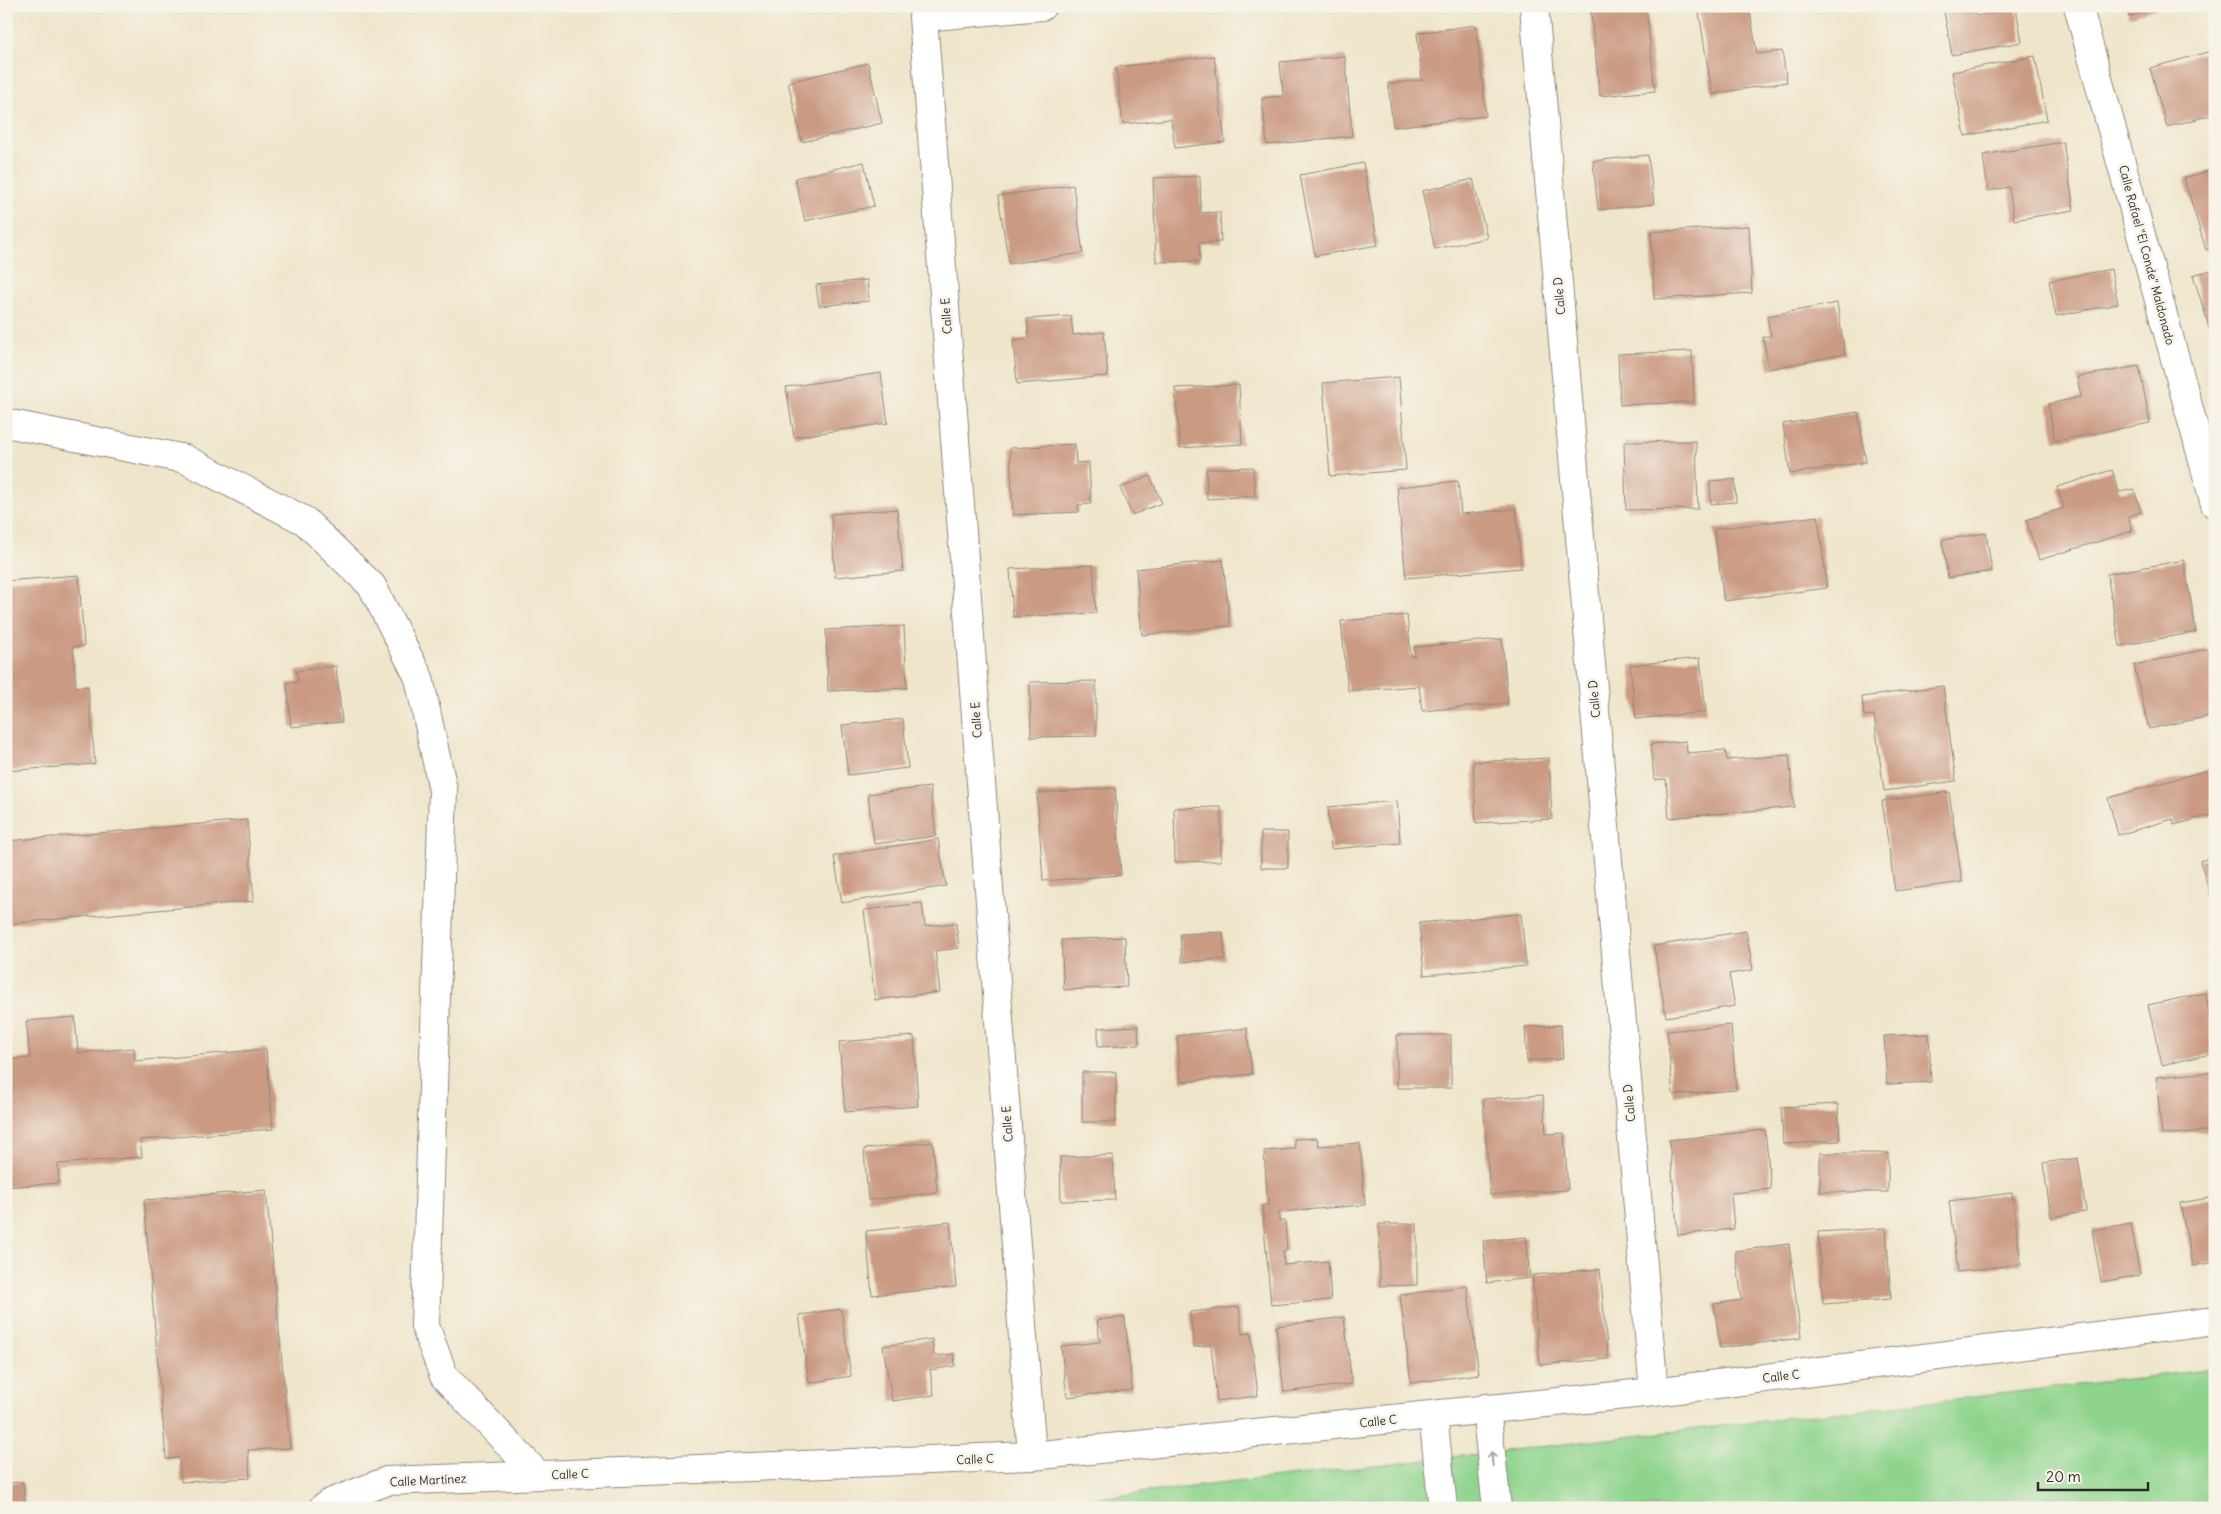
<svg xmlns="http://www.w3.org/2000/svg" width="2221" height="1514" font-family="Delius,sans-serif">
	<rect width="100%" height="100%" fill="#f7f3e8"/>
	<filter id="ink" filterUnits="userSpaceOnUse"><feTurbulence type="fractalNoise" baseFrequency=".02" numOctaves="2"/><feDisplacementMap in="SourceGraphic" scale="10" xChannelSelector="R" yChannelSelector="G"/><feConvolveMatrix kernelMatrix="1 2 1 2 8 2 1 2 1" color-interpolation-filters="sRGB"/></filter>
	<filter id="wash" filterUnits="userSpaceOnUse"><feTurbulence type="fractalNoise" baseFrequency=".0096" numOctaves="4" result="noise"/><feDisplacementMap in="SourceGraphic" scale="20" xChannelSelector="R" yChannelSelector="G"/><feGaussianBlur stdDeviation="1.12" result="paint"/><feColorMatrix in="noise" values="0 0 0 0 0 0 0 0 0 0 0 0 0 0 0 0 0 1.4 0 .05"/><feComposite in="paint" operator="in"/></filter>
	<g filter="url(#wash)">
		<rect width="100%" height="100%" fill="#efe5cb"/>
		<path fill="#8fd48d" stroke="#5d805c" d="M 2215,1369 L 2215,1508 L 1010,1508 Z"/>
		<g id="blocks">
			<path fill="#ca9a83" d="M 1590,6 L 1646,6 L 1655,91 L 1600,96 Z
				M 1698,6 L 1749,6 L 1757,54 L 1782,51 L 1787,82 L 1712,94 Z
				M 1943,6 L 1974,6 L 1976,16 L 2016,8 L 2022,42 L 1952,55 Z
				M 2126,6 L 2159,6 L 2159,7 L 2129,17 Z
				M 1476,25 L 1486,116 L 1393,127 L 1388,84 L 1422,80 L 1417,33 Z
				M 2215,50 L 2215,114 L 2167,127 L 2150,68 Z
				M 1214,56 L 1225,142 L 1175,148 L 1171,119 L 1123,124 L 1116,67 Z
				M 1345,56 L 1352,136 L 1267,145 L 1262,98 L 1283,96 L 1280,62 Z
				M 2035,56 L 2047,120 L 1965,136 L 1952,72 Z
				M 868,63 L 882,123 L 802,142 L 788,82 Z
				M 2063,142 L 2074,210 L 2014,220 L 2009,187 L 1988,191 L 1983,155 Z
				M 1648,155 L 1654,204 L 1598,210 L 1593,161 Z
				M 864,162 L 874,206 L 805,221 L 795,178 Z
				M 1363,163 L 1378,245 L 1315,256 L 1300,175 Z
				M 2215,169 L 2215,247 L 2206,250 L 2184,178 Z
				M 1200,176 L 1201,213 L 1220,212 L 1221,242 L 1199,243 L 1200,261 L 1156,262 L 1153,178 Z
				M 1473,179 L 1487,238 L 1435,249 L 1422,191 Z
				M 1073,185 L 1083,253 L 1009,264 L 998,196 Z
				M 1749,226 L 1752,293 L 1654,299 L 1651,232 Z
				M 2111,269 L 2118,304 L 2056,316 L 2049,281 Z
				M 2215,269 L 2215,335 L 2212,336 L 2193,275 Z
				M 867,280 L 869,301 L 819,306 L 816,285 Z
				M 1837,303 L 1845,354 L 1769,369 L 1763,337 L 1771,336 L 1767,316 Z
				M 1071,316 L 1073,335 L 1104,332 L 1108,376 L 1017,384 L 1013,340 L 1029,338 L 1027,319 Z
				M 1692,351 L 1694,402 L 1620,405 L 1618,354 Z
				M 2139,366 L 2150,423 L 2055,441 L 2048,404 L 2081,397 L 2077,377 Z
				M 881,373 L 888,423 L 794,437 L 786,387 Z
				M 1399,377 L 1406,470 L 1330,476 L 1323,383 Z
				M 1239,385 L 1242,444 L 1180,448 L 1175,388 Z
				M 1858,412 L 1866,462 L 1790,474 L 1783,424 Z
				M 1696,441 L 1698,509 L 1626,510 L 1624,442 Z
				M 1075,444 L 1076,463 L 1089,462 L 1091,504 L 1078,505 L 1079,512 L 1013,515 L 1010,448 Z
				M 1253,467 L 1255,496 L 1207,499 L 1206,469 Z
				M 2112,470 L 2119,492 L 2134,489 L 2141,512 L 2128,516 L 2132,531 L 2039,560 L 2026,520 L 2064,508 L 2057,487 Z
				M 1150,476 L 1162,503 L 1132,515 L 1120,488 Z
				M 1735,479 L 1736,502 L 1711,504 L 1710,481 Z
				M 1458,481 L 1461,514 L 1516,509 L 1521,568 L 1406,578 L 1397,487 Z
				M 897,509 L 903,571 L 835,577 L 831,514 Z
				M 1818,516 L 1827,588 L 1724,601 L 1714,529 Z
				M 1986,533 L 1992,571 L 1948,578 L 1942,540 Z
				M 1223,560 L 1230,626 L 1142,635 L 1136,569 Z
				M 2184,560 L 2196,632 L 2120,646 L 2107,574 Z
				M 1093,565 L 1096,613 L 1013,617 L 1010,569 Z
				M 79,575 L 84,646 L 73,647 L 76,687 L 88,686 L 95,764 L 6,771 L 6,581 Z
				M 1407,615 L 1411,656 L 1415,656 L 1414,647 L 1502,639 L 1508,703 L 1422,711 L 1419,686 L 1348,691 L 1341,621 Z
				M 904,626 L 907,688 L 828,691 L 826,630 Z
				M 2207,649 L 2215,681 L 2215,715 L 2149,729 L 2134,665 Z
				M 1700,658 L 1706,712 L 1636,719 L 1630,665 Z
				M 336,666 L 342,722 L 291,727 L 287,683 L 298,682 L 296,671 Z
				M 1096,681 L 1096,736 L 1031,737 L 1030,682 Z
				M 1943,686 L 1956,781 L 1884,791 L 1874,715 L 1864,716 L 1862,697 Z
				M 903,719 L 908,768 L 848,775 L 842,725 Z
				M 1686,741 L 1687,753 L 1725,750 L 1727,760 L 1789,755 L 1794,807 L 1669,818 L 1666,779 L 1654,780 L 1651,744 Z
				M 1549,758 L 1552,819 L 1476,823 L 1473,762 Z
				M 2215,768 L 2215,814 L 2174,825 L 2173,819 L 2118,835 L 2108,798 Z
				M 930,787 L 936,836 L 874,844 L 868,794 Z
				M 1115,788 L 1121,875 L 1043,881 L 1037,793 Z
				M 1949,792 L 1962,882 L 1895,891 L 1882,801 Z
				M 1397,801 L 1400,843 L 1331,849 L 1328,807 Z
				M 1221,807 L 1221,861 L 1175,862 L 1174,808 Z
				M 247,820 L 254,901 L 6,924 L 6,841 Z
				M 1261,832 L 1288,832 L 1288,868 L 1261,868 Z
				M 938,839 L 946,886 L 842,903 L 834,856 Z
				M 2215,856 L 2215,906 L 2214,906 L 2200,861 Z
				M 922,903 L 925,926 L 956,923 L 959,948 L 935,951 L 940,992 L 875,1000 L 864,910 Z
				M 1521,914 L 1526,966 L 1424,975 L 1419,923 Z
				M 1746,931 L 1753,970 L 1729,974 L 1735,1006 L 1666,1017 L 1654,946 Z
				M 1223,932 L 1225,959 L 1182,962 L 1180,934 Z
				M 1125,937 L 1127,987 L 1064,990 L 1061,940 Z
				M 2205,993 L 2215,1038 L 2215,1053 L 2162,1065 L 2148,1005 Z
				M 75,1017 L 78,1053 L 134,1048 L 135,1061 L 266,1049 L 273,1129 L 140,1140 L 142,1157 L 58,1164 L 59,1183 L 6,1187 L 6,1060 L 30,1058 L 26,1021 Z
				M 1561,1025 L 1563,1059 L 1527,1061 L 1525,1027 Z
				M 1731,1025 L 1736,1090 L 1673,1095 L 1667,1031 Z
				M 1138,1026 L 1139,1045 L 1098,1047 L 1098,1028 Z
				M 1247,1028 L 1252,1074 L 1181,1082 L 1177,1036 Z
				M 1929,1034 L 1931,1082 L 1887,1084 L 1884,1036 Z
				M 1397,1035 L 1451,1035 L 1451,1088 L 1397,1088 Z
				M 914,1036 L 918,1106 L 845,1112 L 839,1042 Z
				M 1082,1072 L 1116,1072 L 1116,1122 L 1082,1122 Z
				M 2215,1072 L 2215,1130 L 2162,1135 L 2156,1077 Z
				M 1543,1095 L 1546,1134 L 1564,1133 L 1568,1190 L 1490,1195 L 1483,1099 Z
				M 1838,1104 L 1840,1141 L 1783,1144 L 1781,1107 Z
				M 1765,1130 L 1771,1189 L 1731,1193 L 1734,1229 L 1678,1235 L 1669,1140 Z
				M 1317,1138 L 1319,1146 L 1360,1143 L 1365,1205 L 1279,1212 L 1279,1221 L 1285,1221 L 1287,1251 L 1283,1251 L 1284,1265 L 1328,1261 L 1331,1300 L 1271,1305 L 1262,1205 L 1268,1205 L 1264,1151 L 1295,1149 L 1294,1139 Z
				M 933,1142 L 937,1193 L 868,1200 L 864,1149 Z
				M 1820,1153 L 1888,1153 L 1888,1192 L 1820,1192 Z
				M 1113,1155 L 1115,1200 L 1061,1201 L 1060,1157 Z
				M 2078,1158 L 2086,1212 L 2051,1217 L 2043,1163 Z
				M 266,1190 L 290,1448 L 248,1450 L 250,1478 L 181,1482 L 179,1458 L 166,1459 L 144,1200 Z
				M 2012,1193 L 2021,1264 L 1958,1272 L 1949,1201 Z
				M 2215,1197 L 2215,1262 L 2193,1266 L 2180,1203 Z
				M 950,1222 L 956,1287 L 872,1295 L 866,1231 Z
				M 2131,1223 L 2140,1275 L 2101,1282 L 2092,1230 Z
				M 1379,1224 L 1417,1224 L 1417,1285 L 1380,1286 Z
				M 1886,1228 L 1891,1299 L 1823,1304 L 1818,1232 Z
				M 1526,1237 L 1530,1278 L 1487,1283 L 1483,1241 Z
				M 1789,1244 L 1801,1338 L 1720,1348 L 1714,1304 L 1742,1300 L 1735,1251 Z
				M 1600,1269 L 1608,1359 L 1540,1365 L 1532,1275 Z
				M 1467,1286 L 1479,1374 L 1411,1383 L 1400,1295 Z
				M 1239,1307 L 1242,1334 L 1251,1333 L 1258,1396 L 1217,1401 L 1211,1345 L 1194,1347 L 1190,1312 Z
				M 841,1309 L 851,1376 L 809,1383 L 799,1315 Z
				M 1125,1317 L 1132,1390 L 1067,1397 L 1061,1346 L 1100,1342 L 1097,1320 Z
				M 1344,1317 L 1352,1384 L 1284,1392 L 1276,1326 Z
				M 932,1339 L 934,1356 L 954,1354 L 955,1366 L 930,1370 L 934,1395 L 892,1401 L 883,1346 Z
				M 23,1482 L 25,1508 L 6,1508 L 6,1483 Z"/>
		</g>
	</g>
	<g filter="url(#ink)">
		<use href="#blocks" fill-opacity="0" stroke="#8d887b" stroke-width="1"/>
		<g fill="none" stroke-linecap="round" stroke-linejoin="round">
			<g stroke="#8d887b" stroke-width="30">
				<path id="minor" d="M 1534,6 L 1654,1392
					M 2078,6 L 2215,504
					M 6,423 L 185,459 L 305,521 L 372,586 L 419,678 L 443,790 L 425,1326 L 444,1376 L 538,1475
					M 1486,1408 L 1497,1508
					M 1433,1415 L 1443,1508
					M 1032,1456 L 923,17 L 1042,6
					M 323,1508 L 330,1503 L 387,1481 L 1032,1456 L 1654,1392 L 2215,1321"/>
			</g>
			<use href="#minor" stroke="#fff" stroke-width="28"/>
		</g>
		<defs><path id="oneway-shaft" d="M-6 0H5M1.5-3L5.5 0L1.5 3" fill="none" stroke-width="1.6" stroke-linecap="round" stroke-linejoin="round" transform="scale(1.25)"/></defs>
		<use stroke="#a0a0a0" href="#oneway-shaft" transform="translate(1492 1459) rotate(-96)"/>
	</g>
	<g text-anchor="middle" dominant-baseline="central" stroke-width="5" stroke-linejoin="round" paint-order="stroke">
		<g font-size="12" fill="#2b2b2b" stroke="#f7f3e8">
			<text transform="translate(2147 255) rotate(75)">Calle Rafael "El Conde" Maldonado</text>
			<text transform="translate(1559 296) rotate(-95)">Calle D</text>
			<text transform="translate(946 316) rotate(-94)">Calle E</text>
			<text transform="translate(1594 699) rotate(-95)">Calle D</text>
			<text transform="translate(976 720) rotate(-94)">Calle E</text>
			<text transform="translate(1629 1103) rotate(-95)">Calle D</text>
			<text transform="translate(1007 1124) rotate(-94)">Calle E</text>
			<text transform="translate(1781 1376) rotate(-7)">Calle C</text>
			<text transform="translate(1378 1421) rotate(-6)">Calle C</text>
			<text transform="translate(975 1459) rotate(-2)">Calle C</text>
			<text transform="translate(570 1474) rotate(-2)">Calle C</text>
			<text transform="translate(428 1480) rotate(-3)">Calle Martínez</text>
		</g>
	</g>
	<rect width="2221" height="1514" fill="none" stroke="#f7f3e8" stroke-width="25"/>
	<path d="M2038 1482v8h110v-8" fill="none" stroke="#2b2b2b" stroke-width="2.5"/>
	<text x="2046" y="1482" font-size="15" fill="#2b2b2b" stroke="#f7f3e8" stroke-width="4" paint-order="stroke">20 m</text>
</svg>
